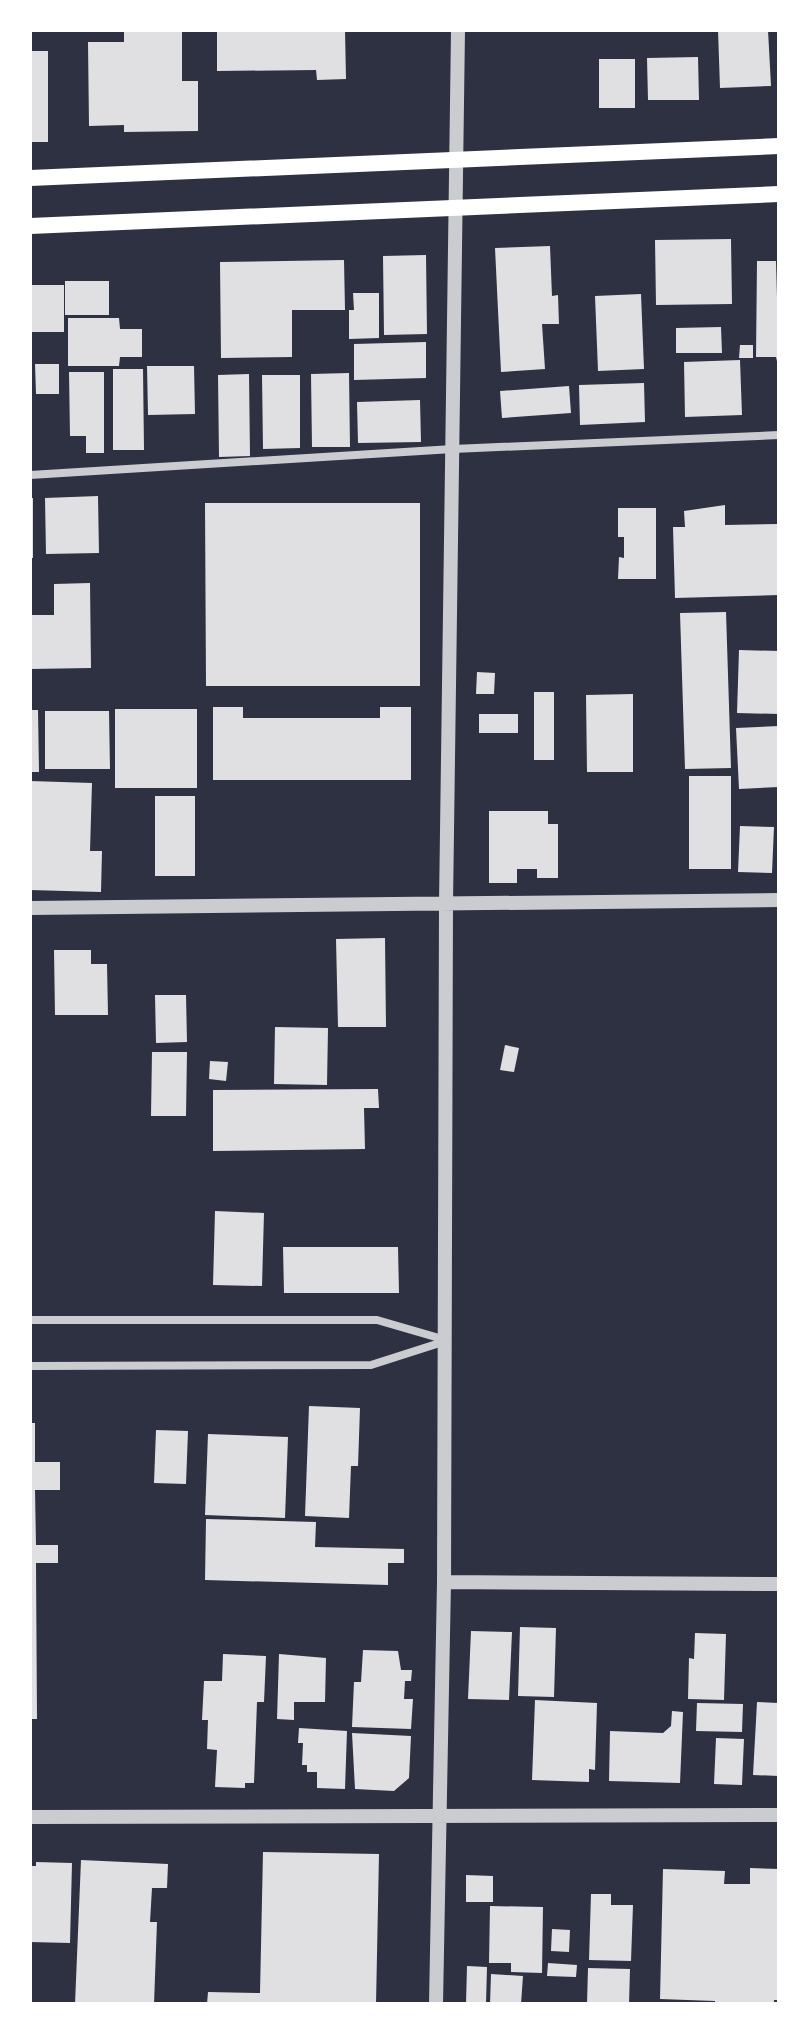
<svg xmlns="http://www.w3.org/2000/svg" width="809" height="2034" font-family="'Times New Roman',serif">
	<rect width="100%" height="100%" fill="#2d3142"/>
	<path fill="#e0e0e3" d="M 124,30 L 182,30 L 182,81 L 198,81 L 198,131 L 124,132 L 124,125 L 89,126 L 88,42 L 124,42 Z
		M 217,30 L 345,30 L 346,79 L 317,80 L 316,70 L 217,71 Z
		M 718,30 L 768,30 L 771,86 L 720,88 Z
		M 30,51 L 48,51 L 48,142 L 30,142 Z
		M 698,57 L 699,100 L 648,100 L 647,58 Z
		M 599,59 L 635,59 L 635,108 L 599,108 Z
		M 731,239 L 732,304 L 656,305 L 655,240 Z
		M 550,246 L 552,296 L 558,295 L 559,324 L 542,324 L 545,369 L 501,372 L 495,248 Z
		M 426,255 L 427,334 L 384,335 L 383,256 Z
		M 344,260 L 345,310 L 292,310 L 292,357 L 221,358 L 220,262 Z
		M 757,261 L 776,261 L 779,370 L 776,357 L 756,357 Z
		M 65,281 L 109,281 L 109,315 L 65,315 Z
		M 30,285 L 64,285 L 64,332 L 30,332 Z
		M 353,293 L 379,293 L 379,338 L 349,339 L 349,310 L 354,310 Z
		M 641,294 L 644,369 L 598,371 L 595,296 Z
		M 68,318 L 119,318 L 120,329 L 142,329 L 142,357 L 120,357 L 119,366 L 68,366 Z
		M 721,327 L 722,353 L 676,353 L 676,328 Z
		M 426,342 L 426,378 L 354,380 L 354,344 Z
		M 740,345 L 753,345 L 753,358 L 739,358 Z
		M 740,360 L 742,415 L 685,417 L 684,362 Z
		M 35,364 L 59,364 L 59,394 L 36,394 Z
		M 147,366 L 194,366 L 195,414 L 148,415 Z
		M 113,369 L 143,369 L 144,450 L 113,450 Z
		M 69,372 L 104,372 L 104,453 L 86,453 L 86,436 L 70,436 Z
		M 349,373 L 350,447 L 312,447 L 311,374 Z
		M 249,374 L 250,456 L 219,457 L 218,375 Z
		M 262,375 L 300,375 L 300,448 L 263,449 Z
		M 644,383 L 645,422 L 580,425 L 579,385 Z
		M 569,386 L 571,413 L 502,418 L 500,391 Z
		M 420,400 L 421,442 L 358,443 L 357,402 Z
		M 98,496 L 99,553 L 46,554 L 45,498 Z
		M 30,498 L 33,498 L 33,558 L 30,558 Z
		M 205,503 L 420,503 L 420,686 L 206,686 Z
		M 725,505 L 725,525 L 779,524 L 779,595 L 675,598 L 673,527 L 685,527 L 684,511 Z
		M 618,508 L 656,508 L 656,579 L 618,579 L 619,557 L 624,558 L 624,537 L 618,537 Z
		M 90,583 L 91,668 L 30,669 L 30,615 L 54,615 L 54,584 Z
		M 726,612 L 731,768 L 685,769 L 680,613 Z
		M 739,650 L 779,651 L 779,714 L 737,713 Z
		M 477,672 L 495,673 L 494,694 L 476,694 Z
		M 534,692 L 554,692 L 554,760 L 534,760 Z
		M 633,694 L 633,772 L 587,772 L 586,695 Z
		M 213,707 L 243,707 L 243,718 L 380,718 L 380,707 L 411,707 L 411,780 L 213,780 Z
		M 115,709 L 197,709 L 197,788 L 115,788 Z
		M 30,710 L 38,710 L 39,772 L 30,772 Z
		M 45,711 L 109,711 L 110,769 L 45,769 Z
		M 479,714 L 518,714 L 518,733 L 479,733 Z
		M 779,726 L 779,787 L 739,789 L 736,728 Z
		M 689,776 L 731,776 L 731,869 L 689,869 Z
		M 30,781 L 92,783 L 90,851 L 102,851 L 101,892 L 30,890 Z
		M 155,796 L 195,796 L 195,876 L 155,876 Z
		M 489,811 L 548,811 L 548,824 L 558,824 L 558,878 L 537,878 L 537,869 L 517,869 L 517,883 L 489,883 Z
		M 740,826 L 774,827 L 772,873 L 738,872 Z
		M 385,938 L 386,1027 L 338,1027 L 336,939 Z
		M 54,950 L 91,950 L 91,964 L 107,964 L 108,1015 L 55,1015 Z
		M 155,995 L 186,995 L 187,1042 L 156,1043 Z
		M 275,1027 L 328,1028 L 327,1085 L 274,1084 Z
		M 505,1045 L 519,1048 L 514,1072 L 500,1070 Z
		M 152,1052 L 187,1052 L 186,1116 L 151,1116 Z
		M 210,1061 L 228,1062 L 226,1081 L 209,1079 Z
		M 378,1089 L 379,1108 L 364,1108 L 365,1149 L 213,1151 L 213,1090 Z
		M 215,1211 L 264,1213 L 262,1286 L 213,1285 Z
		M 283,1247 L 398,1247 L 399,1293 L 284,1293 Z
		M 309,1406 L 360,1408 L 358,1466 L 351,1466 L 349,1518 L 305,1516 Z
		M 30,1423 L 35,1423 L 35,1462 L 60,1462 L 60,1490 L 35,1490 L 36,1545 L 58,1545 L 58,1563 L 36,1563 L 37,1719 L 30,1719 Z
		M 156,1430 L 188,1431 L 186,1484 L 154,1483 Z
		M 208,1434 L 288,1437 L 285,1518 L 205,1515 Z
		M 206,1519 L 316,1522 L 315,1547 L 404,1549 L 404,1563 L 388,1563 L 388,1585 L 205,1580 Z
		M 520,1627 L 556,1628 L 554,1697 L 518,1696 Z
		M 471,1631 L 512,1632 L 509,1700 L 468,1699 Z
		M 695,1633 L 726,1634 L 724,1700 L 688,1699 L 689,1658 L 694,1659 Z
		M 363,1650 L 398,1651 L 401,1670 L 412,1670 L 411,1681 L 405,1681 L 404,1699 L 413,1699 L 411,1729 L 352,1727 L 354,1682 L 361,1682 Z
		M 223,1654 L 266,1656 L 264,1702 L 257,1702 L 254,1783 L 245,1783 L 245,1788 L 215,1787 L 217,1750 L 207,1749 L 208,1720 L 202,1720 L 204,1681 L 222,1681 Z
		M 279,1654 L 326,1658 L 325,1702 L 294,1702 L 294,1720 L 277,1719 Z
		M 535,1700 L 597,1703 L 595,1770 L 589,1769 L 589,1782 L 532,1780 Z
		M 757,1702 L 779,1703 L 779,1776 L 753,1775 Z
		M 697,1703 L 743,1704 L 742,1732 L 696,1731 Z
		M 672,1711 L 683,1712 L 680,1783 L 609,1781 L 610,1731 L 663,1733 L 671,1726 Z
		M 299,1728 L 347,1731 L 345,1789 L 317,1788 L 317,1772 L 307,1772 L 307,1765 L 302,1765 L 303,1743 L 298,1743 Z
		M 352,1733 L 411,1736 L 409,1778 L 394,1791 L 355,1789 Z
		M 716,1738 L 744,1739 L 742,1785 L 714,1784 Z
		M 263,1852 L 379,1854 L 376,2004 L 207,2004 L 208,1992 L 260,1993 Z
		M 81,1860 L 168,1864 L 167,1888 L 152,1888 L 150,1922 L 157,1922 L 154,2004 L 75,2004 Z
		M 36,1862 L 72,1863 L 70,1943 L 30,1942 L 30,1866 L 36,1866 Z
		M 750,1868 L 779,1869 L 779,2000 L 774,2000 L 774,2004 L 715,2004 L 715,2001 L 660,1999 L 663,1869 L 725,1871 L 724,1884 L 750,1884 Z
		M 466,1875 L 493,1876 L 493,1902 L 466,1902 Z
		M 591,1894 L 611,1894 L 611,1905 L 633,1905 L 631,1961 L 589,1960 Z
		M 490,1906 L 543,1907 L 542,1973 L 511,1972 L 511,1963 L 489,1963 Z
		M 552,1929 L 570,1930 L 569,1952 L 551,1951 Z
		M 548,1963 L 577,1965 L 576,1977 L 547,1976 Z
		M 467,1966 L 487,1967 L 486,2004 L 466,2004 Z
		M 588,1968 L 630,1969 L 629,2004 L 587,2004 Z
		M 491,1974 L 523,1976 L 521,2004 L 490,2004 Z"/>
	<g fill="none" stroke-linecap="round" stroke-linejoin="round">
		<path stroke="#caccd0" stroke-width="8" d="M 30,475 L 453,449 L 779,435
			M 30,1320 L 377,1320 L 446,1340
			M 30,1366 L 371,1365 L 446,1341"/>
		<path stroke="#caccd0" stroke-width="14" d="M 30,908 L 779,900
			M 444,1582 L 779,1584
			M 30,1817 L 779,1815
			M 436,2004 L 444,1582 L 446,904 L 458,30"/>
		<path stroke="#fff" stroke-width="16" d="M 30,178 L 779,146
			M 30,226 L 779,194"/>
	</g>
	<rect width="809" height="2034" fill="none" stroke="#ffffff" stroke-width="64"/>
</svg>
